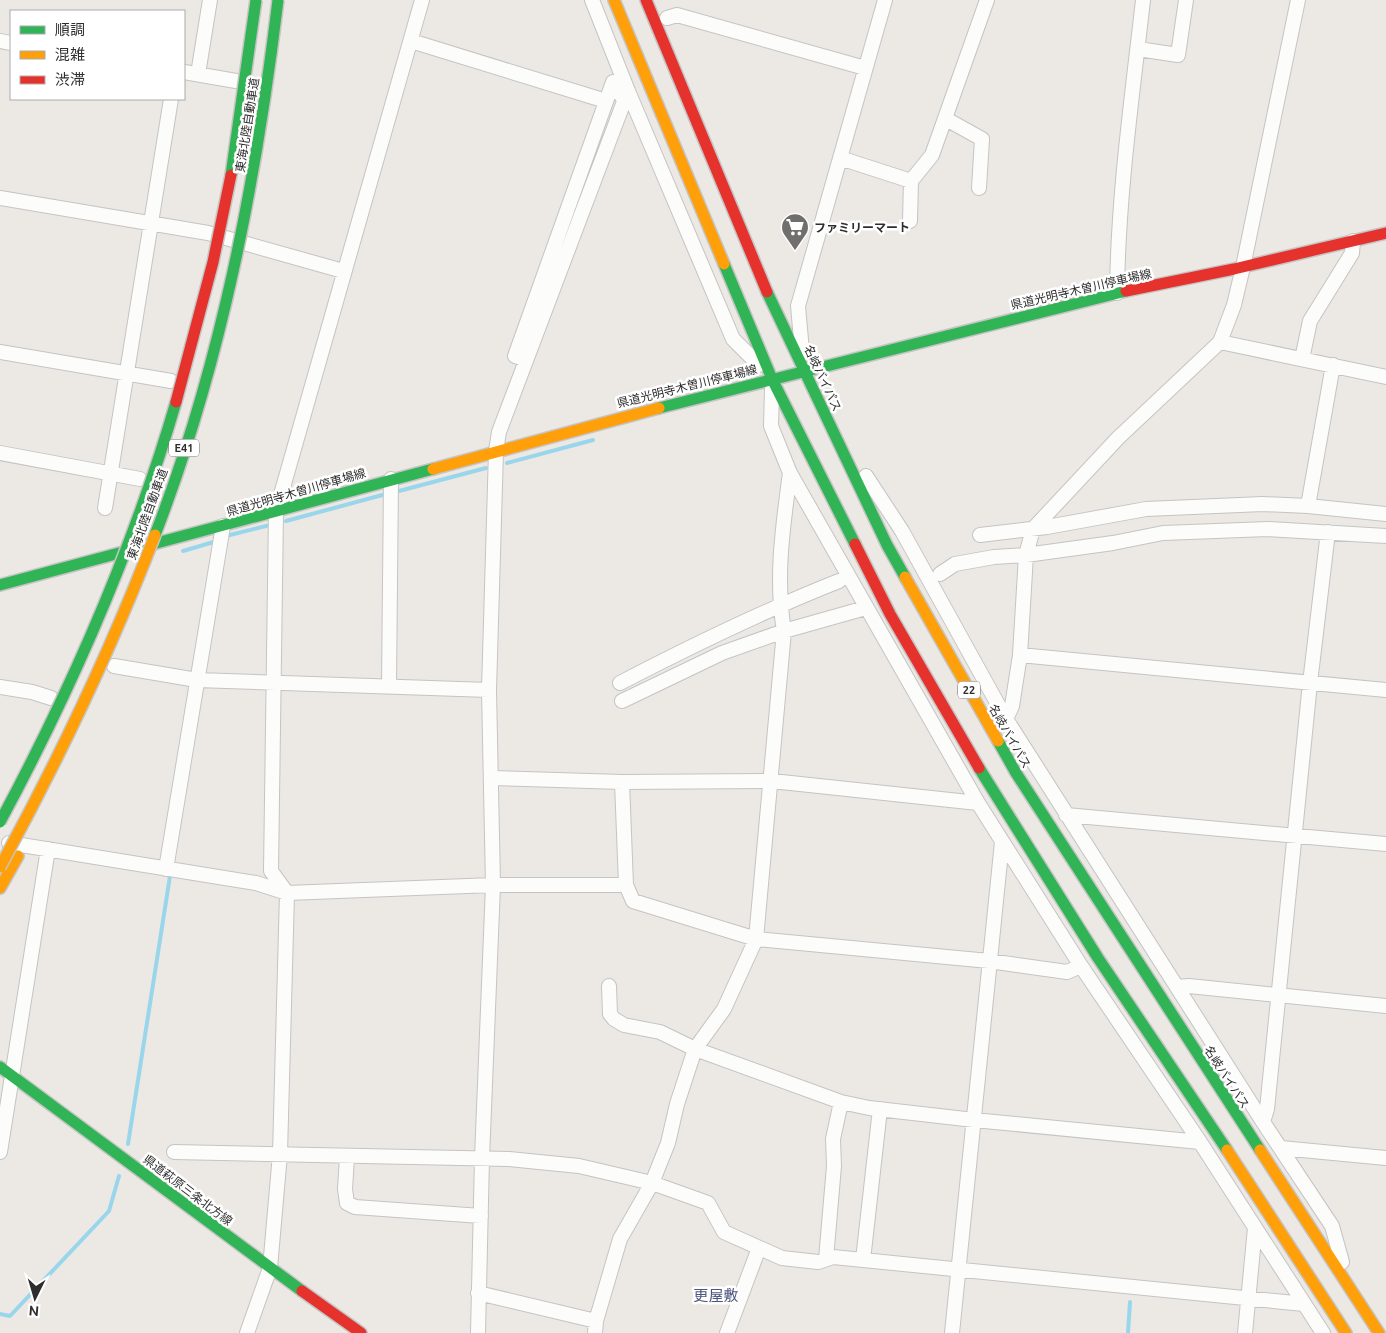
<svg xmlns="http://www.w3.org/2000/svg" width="1386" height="1333" font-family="Ubuntu,'Noto Sans JP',sans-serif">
	<rect width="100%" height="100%" fill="#ece8e4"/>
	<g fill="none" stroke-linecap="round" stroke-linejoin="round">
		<path stroke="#99d6ec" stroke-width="4" d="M 507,463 L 593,440
			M 399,491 L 486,468
			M 286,521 L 386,494
			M 226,536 L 270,525
			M 183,551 L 217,541
			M 128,1144 L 170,876
			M 0,1314 L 10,1316 L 109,1211 L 119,1176
			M 1128,1333 L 1130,1302"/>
		<g stroke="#c5c4c5" stroke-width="16">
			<path id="street" d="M 592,0 L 628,91 L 733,339 L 759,365
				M 667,18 L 677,15 L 865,68
				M 0,41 L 11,43
				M 411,41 L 606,101
				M 1138,49 L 1178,55 L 1186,0
				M 184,72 L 236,81
				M 198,74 L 210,0
				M 946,119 L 982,139 L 979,188
				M 840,158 L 911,181 L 932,155 L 987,0
				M 0,198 L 208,233 L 343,271
				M 910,221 L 911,181
				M 1117,293 C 1118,195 1132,98 1143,0
				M 1220,342 L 1386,377
				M 802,351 L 798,306 L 885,0
				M 0,352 L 171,381
				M 1302,359 L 1310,321 L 1352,253 L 1353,241
				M 526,360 L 515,356 L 613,82 L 624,100
				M 772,389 L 771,426 L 790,473 L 978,803 L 1081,966 L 1200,1142 L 1323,1333
				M 0,453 L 140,479
				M 866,476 L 902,531 L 1006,719 L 1263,1122 L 1332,1226 L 1342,1262
				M 1308,506 L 1333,365
				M 105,508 L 171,99
				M 980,535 L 1047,527 L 1146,509 L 1263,504 L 1308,506 L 1386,514
				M 940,574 L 955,564 L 994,557 L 1026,555 L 1113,543 L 1163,533 L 1268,529 L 1386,536
				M 1020,655 L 1386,690
				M 114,666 L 197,680 L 489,690
				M 620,683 C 693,645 763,611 839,581
				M 389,686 L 391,479
				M 0,687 L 32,692 L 51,698
				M 622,701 L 722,653 L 784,631 L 862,609
				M 1006,719 L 1012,706 L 1020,655 L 1026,555 L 1033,529 L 1118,438 L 1220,342 L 1234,305 L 1243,267 L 1298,0
				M 492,778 L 622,782 L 772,781 L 978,803
				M 622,782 L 626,885 L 633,901 L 756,939 L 989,961 L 1067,972 L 1081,966
				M 1066,815 L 1386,844
				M 9,843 L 256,883 L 287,893 L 493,885 L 626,885
				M 166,869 L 223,526
				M 609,986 L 610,1014 L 614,1019 L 624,1025 L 660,1032 L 695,1049 L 841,1102 L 869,1108 L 974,1120 L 1200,1142
				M 1177,987 L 1189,986 L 1386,1006
				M 1263,1122 L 1267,1109 L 1310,683 L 1328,532
				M 1281,1148 L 1386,1158
				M 0,1152 L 48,849
				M 174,1152 L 509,1159 L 579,1166 L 652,1183 L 708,1203 L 724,1232 L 782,1258 L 818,1262 L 833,1257 L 1304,1304
				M 347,1157 L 345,1189 L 347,1203 L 355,1207 L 481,1216
				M 826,1259 L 834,1166 L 833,1139 L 841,1102
				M 863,1260 L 880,1109
				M 478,1293 L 596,1321 L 595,1333
				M 596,1321 L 620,1239 L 652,1183 L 668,1143 L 677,1104 L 695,1049 L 724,1009 L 756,939 L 784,631 C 775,578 783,525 790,473
				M 247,1333 L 270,1268 L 280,1154 L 287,893 L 271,871 L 276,512 L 422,0
				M 478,1333 L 482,1158 L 493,885 L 489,690 L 496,451 L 499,432 L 628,91
				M 727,1333 L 759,1248
				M 952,1333 L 1002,842
				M 1245,1333 L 1255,1228"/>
		</g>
		<g stroke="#c5c4c5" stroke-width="14">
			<path id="fast" d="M 724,264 L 772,379 L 855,544
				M 767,292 L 887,545 L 905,577
				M 659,408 L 1126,291
				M 0,585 L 433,469
				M 998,741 L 1016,773 L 1260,1150
				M 979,768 L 1098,958 L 1227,1150
				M 0,1067 L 302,1291"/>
		</g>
		<g stroke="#c5c4c5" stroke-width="14">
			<path id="slow" d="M 614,0 L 724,264
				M 433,469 L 659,408
				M 905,577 L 998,741
				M 0,888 L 18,856
				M 1227,1150 L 1346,1333
				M 1260,1150 L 1379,1333"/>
		</g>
		<g stroke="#c5c4c5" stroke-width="14">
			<path id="jam" d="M 646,0 L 767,292
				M 1126,291 L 1234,269 L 1386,233
				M 855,544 L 890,614 L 979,768
				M 302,1291 L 361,1333"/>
		</g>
		<use href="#street" stroke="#fcfcfb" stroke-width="14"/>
		<use href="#fast" stroke="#30b455" stroke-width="11"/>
		<use href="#slow" stroke="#ff9f0a" stroke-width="11"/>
		<use href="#jam" stroke="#e5322d" stroke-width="11"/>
		<g stroke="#c6c5c4" stroke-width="14" stroke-linecap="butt">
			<path id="fast-bridge" d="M 231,175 L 256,0
				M 155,535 C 221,364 256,182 278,0
				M 0,822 C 72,688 133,549 176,402"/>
		</g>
		<g stroke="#c6c5c4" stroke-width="14" stroke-linecap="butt">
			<path id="slow-bridge" d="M 0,867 C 59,759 111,650 155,535"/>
		</g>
		<g stroke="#c6c5c4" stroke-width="14" stroke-linecap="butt">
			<path id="jam-bridge" d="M 176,402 L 213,262 L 231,175"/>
		</g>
		<use href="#fast-bridge" stroke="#30b455" stroke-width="11"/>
		<use href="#slow-bridge" stroke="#ff9f0a" stroke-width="11"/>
		<use href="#jam-bridge" stroke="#e5322d" stroke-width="11"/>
	</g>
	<defs>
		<g id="supermarket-pin" transform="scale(1.4375)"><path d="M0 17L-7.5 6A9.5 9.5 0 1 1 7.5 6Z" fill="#706f6e" stroke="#fff"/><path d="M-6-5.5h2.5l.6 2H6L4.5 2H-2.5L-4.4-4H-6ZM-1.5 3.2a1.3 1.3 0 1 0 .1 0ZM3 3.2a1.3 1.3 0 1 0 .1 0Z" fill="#fff"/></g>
	</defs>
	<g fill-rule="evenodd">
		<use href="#supermarket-pin" x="795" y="227"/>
	</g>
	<g text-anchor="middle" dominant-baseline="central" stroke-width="5" stroke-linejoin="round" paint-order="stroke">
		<g fill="#fff" stroke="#6d6d6d" stroke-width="1">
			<rect x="169" y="439.5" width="30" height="17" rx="4"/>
			<rect x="958" y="681.5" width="22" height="17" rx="4"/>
		</g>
		<g font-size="11" font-weight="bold" fill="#2e2e2e">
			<text x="184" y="448">E41</text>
			<text x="969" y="690">22</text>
		</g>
		<g font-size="12" fill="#2e2e2e" stroke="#fff">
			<text transform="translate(247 125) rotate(-81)">東海北陸自動車道</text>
			<text transform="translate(1081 289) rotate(-13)">県道光明寺木曽川停車場線</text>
			<text transform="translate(823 378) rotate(65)">名岐バイパス</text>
			<text transform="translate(687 386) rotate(-14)">県道光明寺木曽川停車場線</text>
			<text transform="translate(296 492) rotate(-16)">県道光明寺木曽川停車場線</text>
			<text transform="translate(147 514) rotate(-70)">東海北陸自動車道</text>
			<text transform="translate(1010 736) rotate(60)">名岐バイパス</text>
			<text transform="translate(1227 1077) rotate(57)">名岐バイパス</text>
			<text transform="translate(188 1190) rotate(37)">県道萩原三条北方線</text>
		</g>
		<g font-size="12" font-weight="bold" fill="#2e2e2e" stroke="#fff" text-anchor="start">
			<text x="814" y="227">ファミリーマート</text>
		</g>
		<g font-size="15" fill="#4d5680" stroke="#fff">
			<text x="716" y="1295">更屋敷</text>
		</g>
	</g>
	<rect x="10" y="10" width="175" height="90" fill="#ffffff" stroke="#ababab"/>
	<rect x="20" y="26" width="25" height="8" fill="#30b455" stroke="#ababab"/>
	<text x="55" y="35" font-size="15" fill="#2e2e2e">順調</text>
	<rect x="20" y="51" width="25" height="8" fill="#ff9f0a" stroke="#ababab"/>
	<text x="55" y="60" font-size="15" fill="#2e2e2e">混雑</text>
	<rect x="20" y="76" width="25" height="8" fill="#e5322d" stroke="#ababab"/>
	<text x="55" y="85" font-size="15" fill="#2e2e2e">渋滞</text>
	<g transform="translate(35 1298) rotate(185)" stroke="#ffffff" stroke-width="4" paint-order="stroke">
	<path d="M0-4L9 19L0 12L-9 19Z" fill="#2e2e2e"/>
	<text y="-8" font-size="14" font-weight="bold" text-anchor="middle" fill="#2e2e2e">N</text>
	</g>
</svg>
